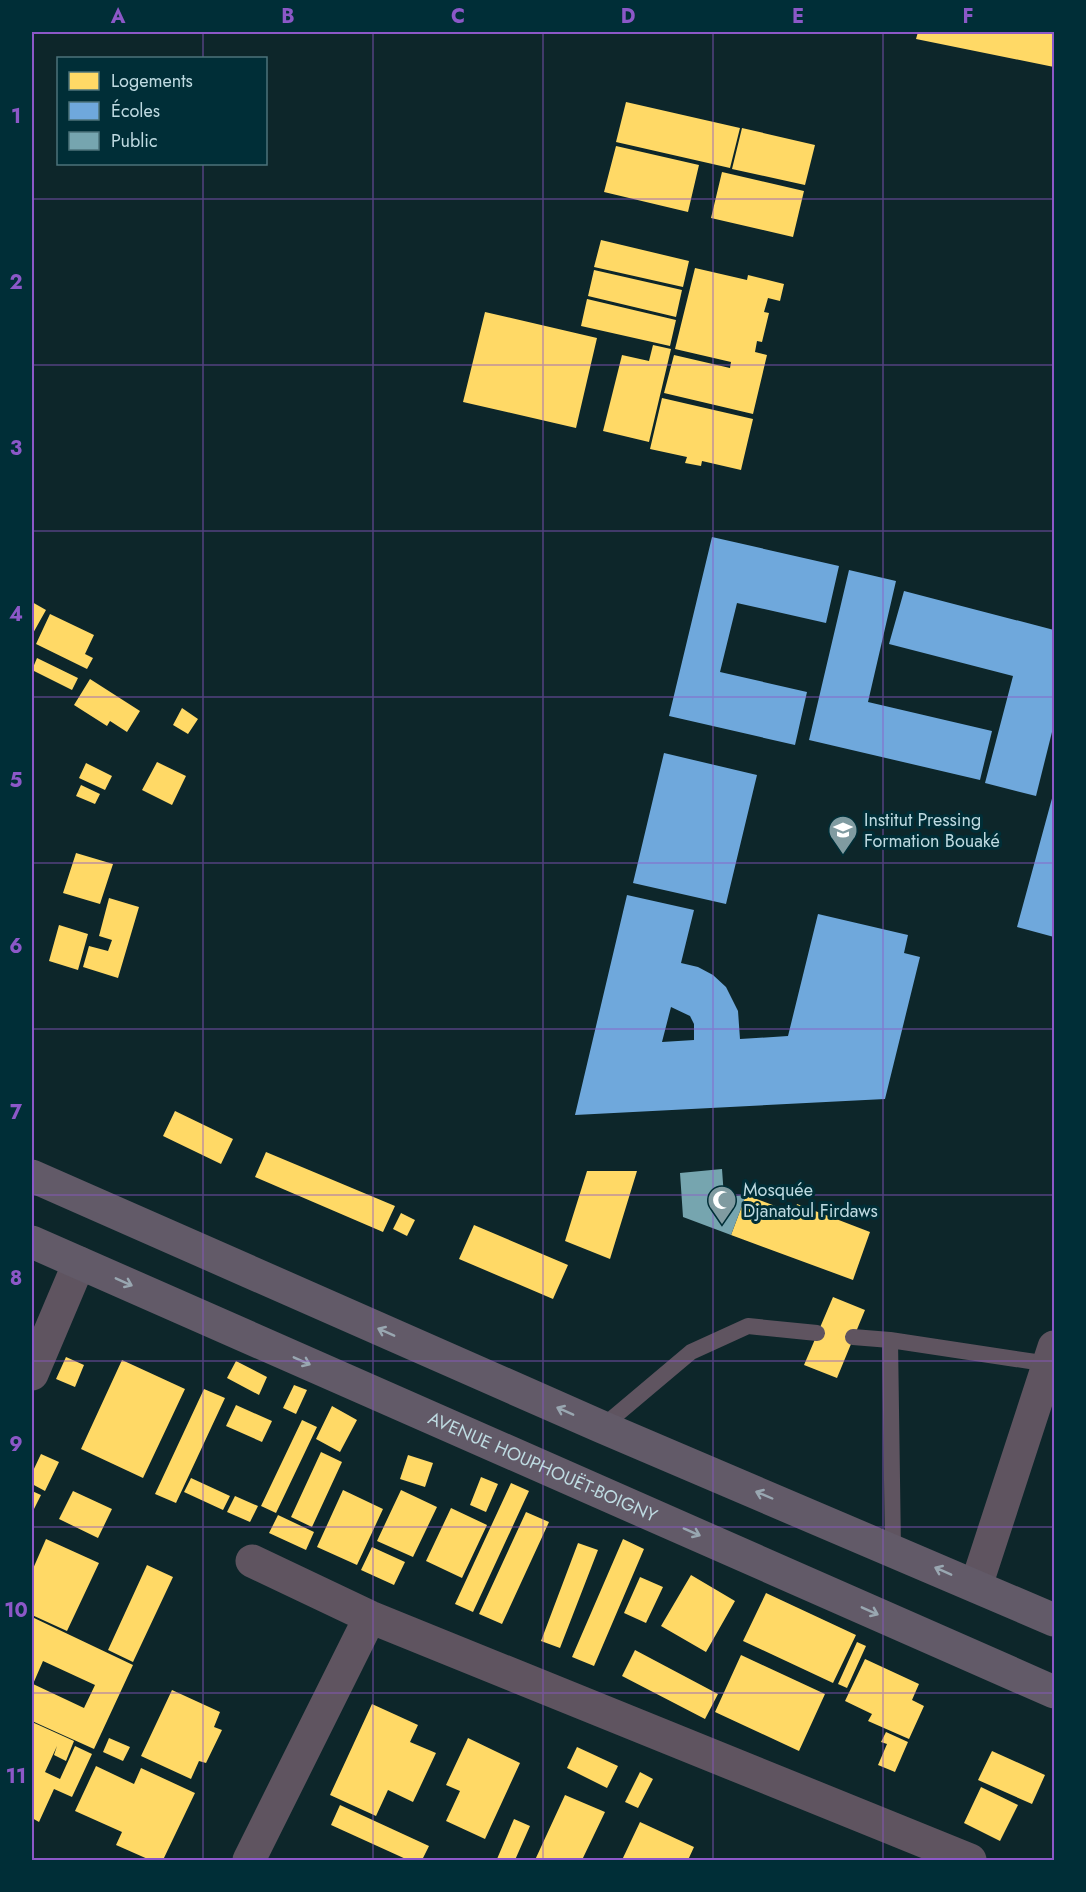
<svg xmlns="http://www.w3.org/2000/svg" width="1086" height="1892" font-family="Jost,sans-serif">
	<rect width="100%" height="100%" fill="#0d262a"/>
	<path fill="#ffd966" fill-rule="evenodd" d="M 918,32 L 1054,32 L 1054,67 L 916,39 Z
		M 626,102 L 740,128 L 730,168 L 616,142 Z
		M 742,128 L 815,145 L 805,185 L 732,169 Z
		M 616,146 L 699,165 L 688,212 L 604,192 Z
		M 722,172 L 804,191 L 793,237 L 711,218 Z
		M 601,240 L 689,261 L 683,287 L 594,267 Z
		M 695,268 L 747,280 L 748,275 L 784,284 L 780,301 L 768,298 L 764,312 L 769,313 L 762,342 L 757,341 L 755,352 L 767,355 L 753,414 L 664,393 L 674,355 L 730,368 L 731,362 L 675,349 Z
		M 594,270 L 682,290 L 676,317 L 588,296 Z
		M 587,299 L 676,320 L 670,346 L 581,326 Z
		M 485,312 L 597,338 L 576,428 L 463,402 Z
		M 653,345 L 671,349 L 649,442 L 603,431 L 622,355 L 649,361 Z
		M 662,398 L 753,419 L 741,470 L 702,461 L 701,466 L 685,463 L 687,457 L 650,449 Z
		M 32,602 L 46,610 L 32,635 Z
		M 50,614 L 94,635 L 85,654 L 93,658 L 87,669 L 36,644 Z
		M 37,658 L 78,678 L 72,690 L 32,670 Z
		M 90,679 L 140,711 L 127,732 L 110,721 L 107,726 L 74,705 Z
		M 182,708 L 198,719 L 188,734 L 173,725 Z
		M 157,762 L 186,776 L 172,805 L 142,790 Z
		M 86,763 L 112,776 L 105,790 L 79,778 Z
		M 81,785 L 100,794 L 95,804 L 76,796 Z
		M 76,853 L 113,864 L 100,904 L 63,893 Z
		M 109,898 L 139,907 L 118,978 L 83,967 L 89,946 L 108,951 L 112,940 L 99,936 Z
		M 59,925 L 88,934 L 78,970 L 49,961 Z
		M 175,1111 L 233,1139 L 221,1164 L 163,1136 Z
		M 266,1152 L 395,1206 L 383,1232 L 255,1177 Z
		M 587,1171 L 637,1171 L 610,1259 L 565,1241 Z
		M 746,1195 L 794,1213 L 797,1204 L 870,1232 L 853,1280 L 731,1235 Z
		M 401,1213 L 415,1220 L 407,1236 L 393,1229 Z
		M 474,1225 L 568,1265 L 553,1299 L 459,1259 Z
		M 833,1297 L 865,1310 L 837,1378 L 804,1365 Z
		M 66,1357 L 84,1365 L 75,1387 L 56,1379 Z
		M 122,1360 L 185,1389 L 143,1478 L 81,1449 Z
		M 236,1361 L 267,1377 L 259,1395 L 227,1378 Z
		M 294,1385 L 307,1390 L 296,1414 L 283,1408 Z
		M 204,1389 L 225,1398 L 176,1503 L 155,1494 Z
		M 236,1405 L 272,1421 L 262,1442 L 226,1426 Z
		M 332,1406 L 357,1420 L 340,1452 L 316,1439 Z
		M 302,1420 L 317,1427 L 276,1513 L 261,1506 Z
		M 321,1452 L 342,1462 L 312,1527 L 291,1517 Z
		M 41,1454 L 59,1462 L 45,1491 L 32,1484 L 32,1473 Z
		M 408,1455 L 433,1463 L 425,1487 L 400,1479 Z
		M 481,1477 L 498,1484 L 486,1512 L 470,1505 Z
		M 191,1478 L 230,1496 L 223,1510 L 184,1492 Z
		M 511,1483 L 529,1491 L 473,1612 L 455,1604 Z
		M 343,1490 L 383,1509 L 357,1565 L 317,1547 Z
		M 401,1490 L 437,1507 L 413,1557 L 377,1541 Z
		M 32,1491 L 41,1495 L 33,1511 L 32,1510 Z
		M 73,1491 L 112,1509 L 98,1538 L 59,1519 Z
		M 235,1496 L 258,1506 L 250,1522 L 227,1512 Z
		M 451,1508 L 487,1525 L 462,1578 L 426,1561 Z
		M 526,1512 L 549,1522 L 502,1624 L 479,1614 Z
		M 278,1515 L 314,1532 L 306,1550 L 269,1533 Z
		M 46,1539 L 99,1563 L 67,1631 L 32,1615 L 32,1571 Z
		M 623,1539 L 644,1549 L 594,1666 L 572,1657 Z
		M 578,1543 L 598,1550 L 560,1648 L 541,1641 Z
		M 372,1547 L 405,1562 L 394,1585 L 361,1570 Z
		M 147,1565 L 173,1577 L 133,1662 L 108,1650 Z
		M 691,1575 L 735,1601 L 706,1652 L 661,1626 Z
		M 640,1577 L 663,1587 L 646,1623 L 624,1613 Z
		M 766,1593 L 856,1635 L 833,1683 L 743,1641 Z
		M 32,1617 L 133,1665 L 94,1749 L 32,1721 ZM 43,1661 L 95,1685 L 84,1708 L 33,1684 Z
		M 857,1642 L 866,1646 L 847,1688 L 838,1684 Z
		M 635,1650 L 718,1694 L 705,1719 L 622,1676 Z
		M 741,1655 L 825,1694 L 799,1751 L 715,1712 Z
		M 865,1659 L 919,1684 L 912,1700 L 924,1706 L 909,1739 L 868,1721 L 872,1714 L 845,1701 Z
		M 172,1690 L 220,1712 L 214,1727 L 222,1730 L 206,1763 L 199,1761 L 191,1779 L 141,1756 Z
		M 372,1704 L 418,1725 L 410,1742 L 436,1753 L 413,1802 L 388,1790 L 376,1816 L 330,1795 Z
		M 32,1722 L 74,1741 L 66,1761 L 54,1755 L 57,1746 L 45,1772 L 60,1779 L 75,1746 L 92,1754 L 72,1797 L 54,1789 L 39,1822 L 32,1818 Z
		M 886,1732 L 908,1742 L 895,1772 L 878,1765 L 887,1744 L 881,1742 Z
		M 109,1738 L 130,1747 L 123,1761 L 103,1752 Z
		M 468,1738 L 520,1763 L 485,1839 L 446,1821 L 460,1791 L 446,1785 Z
		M 577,1747 L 618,1766 L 607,1788 L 567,1768 Z
		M 992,1751 L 1045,1775 L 1032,1804 L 978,1780 Z
		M 96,1766 L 134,1784 L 141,1768 L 195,1793 L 163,1860 L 150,1860 L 116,1845 L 122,1832 L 75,1811 Z
		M 640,1772 L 653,1779 L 638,1808 L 625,1802 Z
		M 981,1787 L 1018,1805 L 1000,1841 L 964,1823 Z
		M 565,1795 L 605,1812 L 582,1860 L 535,1860 Z
		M 340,1805 L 429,1846 L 422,1860 L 408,1860 L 331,1825 Z
		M 514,1819 L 530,1826 L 515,1860 L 501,1860 L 497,1859 Z
		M 640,1822 L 694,1847 L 688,1860 L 622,1860 Z"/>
	<path fill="#6fa8dc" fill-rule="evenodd" d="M 712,537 L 839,566 L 826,623 L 737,603 L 720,672 L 807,692 L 795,745 L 669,716 Z
		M 849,570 L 896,581 L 868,702 L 992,731 L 980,780 L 809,740 Z
		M 904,591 L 1054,630 L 1054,724 L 1036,796 L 985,783 L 1013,676 L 889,644 Z
		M 664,753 L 757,775 L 726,904 L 633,883 Z
		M 1054,791 L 1054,937 L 1017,927 Z
		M 627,895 L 694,910 L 681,963 L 698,967 L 713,975 L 726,987 L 738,1011 L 740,1039 L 788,1036 L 818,914 L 908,935 L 904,953 L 920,957 L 885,1099 L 575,1115 ZM 671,1007 L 690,1016 L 694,1024 L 694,1040 L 662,1042 Z"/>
	<path fill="#76a5af" d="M 722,1169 L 724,1197 L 746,1195 L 731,1235 L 683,1217 L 680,1173 Z"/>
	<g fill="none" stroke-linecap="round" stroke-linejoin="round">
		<path stroke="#5f5460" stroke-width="16" d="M 853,1337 L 890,1340 L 893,1549
			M 890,1340 L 1049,1364
			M 602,1427 L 691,1352 L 748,1326 L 817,1333"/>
		<path stroke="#5f5460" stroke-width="33" d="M 32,1374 L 79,1263
			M 252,1561 L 370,1617 L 970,1860
			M 976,1586 L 1054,1347
			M 249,1860 L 370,1617"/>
		<g stroke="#625a68" stroke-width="33">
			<path d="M 32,1176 L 602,1427 L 1054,1620"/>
			<path id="s1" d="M 32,1242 L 1054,1692"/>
		</g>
	</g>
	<defs><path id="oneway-shaft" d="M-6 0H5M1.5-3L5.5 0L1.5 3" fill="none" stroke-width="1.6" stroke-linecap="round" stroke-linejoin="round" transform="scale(1.5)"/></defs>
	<g stroke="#99a7b1">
		<use href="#oneway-shaft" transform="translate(124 1282) rotate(24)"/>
		<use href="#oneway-shaft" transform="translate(386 1332) rotate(-156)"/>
		<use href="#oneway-shaft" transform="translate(302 1361) rotate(24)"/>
		<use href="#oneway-shaft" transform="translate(565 1411) rotate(-156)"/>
		<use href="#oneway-shaft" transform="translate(764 1495) rotate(-157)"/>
		<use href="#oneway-shaft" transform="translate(692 1532) rotate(24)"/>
		<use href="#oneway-shaft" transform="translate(943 1571) rotate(-156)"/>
		<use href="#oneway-shaft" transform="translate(870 1611) rotate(24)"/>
	</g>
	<path fill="none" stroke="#8c58c8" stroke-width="1.5" stroke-opacity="0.55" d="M 203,32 L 203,58M 373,32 L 373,1860M 543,32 L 543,1860M 713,32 L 713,1860M 883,32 L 883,1860M 203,164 L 203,1860M 32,199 L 1054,199M 32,365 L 1054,365M 32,531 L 1054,531M 32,697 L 1054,697M 32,863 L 1054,863M 32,1029 L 1054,1029M 32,1195 L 1054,1195M 32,1361 L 1054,1361M 32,1527 L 1054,1527M 32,1693 L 1054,1693"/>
	<defs>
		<g id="school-pin" transform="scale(1.5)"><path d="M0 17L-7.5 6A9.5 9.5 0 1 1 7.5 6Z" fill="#809ba1" stroke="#002e37"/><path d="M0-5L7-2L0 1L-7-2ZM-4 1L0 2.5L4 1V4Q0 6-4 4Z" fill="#fff"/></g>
		<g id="mosque-pin" transform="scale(1.5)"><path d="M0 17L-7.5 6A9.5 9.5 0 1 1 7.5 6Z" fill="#809ba1" stroke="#002e37"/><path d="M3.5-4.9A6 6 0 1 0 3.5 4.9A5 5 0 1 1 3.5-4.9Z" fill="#fff"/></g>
	</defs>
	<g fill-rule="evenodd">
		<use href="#school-pin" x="843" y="830"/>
		<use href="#mosque-pin" x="722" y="1200"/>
	</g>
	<g text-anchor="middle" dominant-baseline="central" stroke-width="6" stroke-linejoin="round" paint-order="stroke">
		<g font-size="18" fill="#bedae1" stroke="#002e37" text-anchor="start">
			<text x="864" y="820">Institut Pressing<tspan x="864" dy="21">Formation Bouaké</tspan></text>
			<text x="743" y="1190">Mosquée<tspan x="743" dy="21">Djanatoul Firdaws</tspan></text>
		</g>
		<g font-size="18" fill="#bedae1" stroke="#002e37">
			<text stroke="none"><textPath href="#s1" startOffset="558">AVENUE HOUPHOUËT-BOIGNY</textPath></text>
		</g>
	</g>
	<rect width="1086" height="1892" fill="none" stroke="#002e37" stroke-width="66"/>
	<rect x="57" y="57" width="210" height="108" fill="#002e37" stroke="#4c737b" stroke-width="1.5"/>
	<rect x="69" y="72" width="30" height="18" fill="#ffd966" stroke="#4c737b" stroke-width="1.5"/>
	<text x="111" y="87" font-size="18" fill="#bedae1">Logements</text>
	<rect x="69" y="102" width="30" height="18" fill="#6fa8dc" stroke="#4c737b" stroke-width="1.5"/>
	<text x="111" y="117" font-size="18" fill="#bedae1">Écoles</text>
	<rect x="69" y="132" width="30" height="18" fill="#76a5af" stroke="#4c737b" stroke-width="1.5"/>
	<text x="111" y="147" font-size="18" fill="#bedae1">Public</text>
	<rect x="33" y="33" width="1020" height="1826" fill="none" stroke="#8c58c8" stroke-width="2"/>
	<g font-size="20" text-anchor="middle" font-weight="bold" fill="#8c58c8">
		<text x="118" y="23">A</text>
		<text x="288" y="23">B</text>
		<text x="458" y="23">C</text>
		<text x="628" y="23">D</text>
		<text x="798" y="23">E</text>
		<text x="968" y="23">F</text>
		<text x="16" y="123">1</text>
		<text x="16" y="289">2</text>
		<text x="16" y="455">3</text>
		<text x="16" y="621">4</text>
		<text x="16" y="787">5</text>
		<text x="16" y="953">6</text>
		<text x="16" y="1119">7</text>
		<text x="16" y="1285">8</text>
		<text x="16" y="1451">9</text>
		<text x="16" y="1617">10</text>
		<text x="16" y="1783">11</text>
	</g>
</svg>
